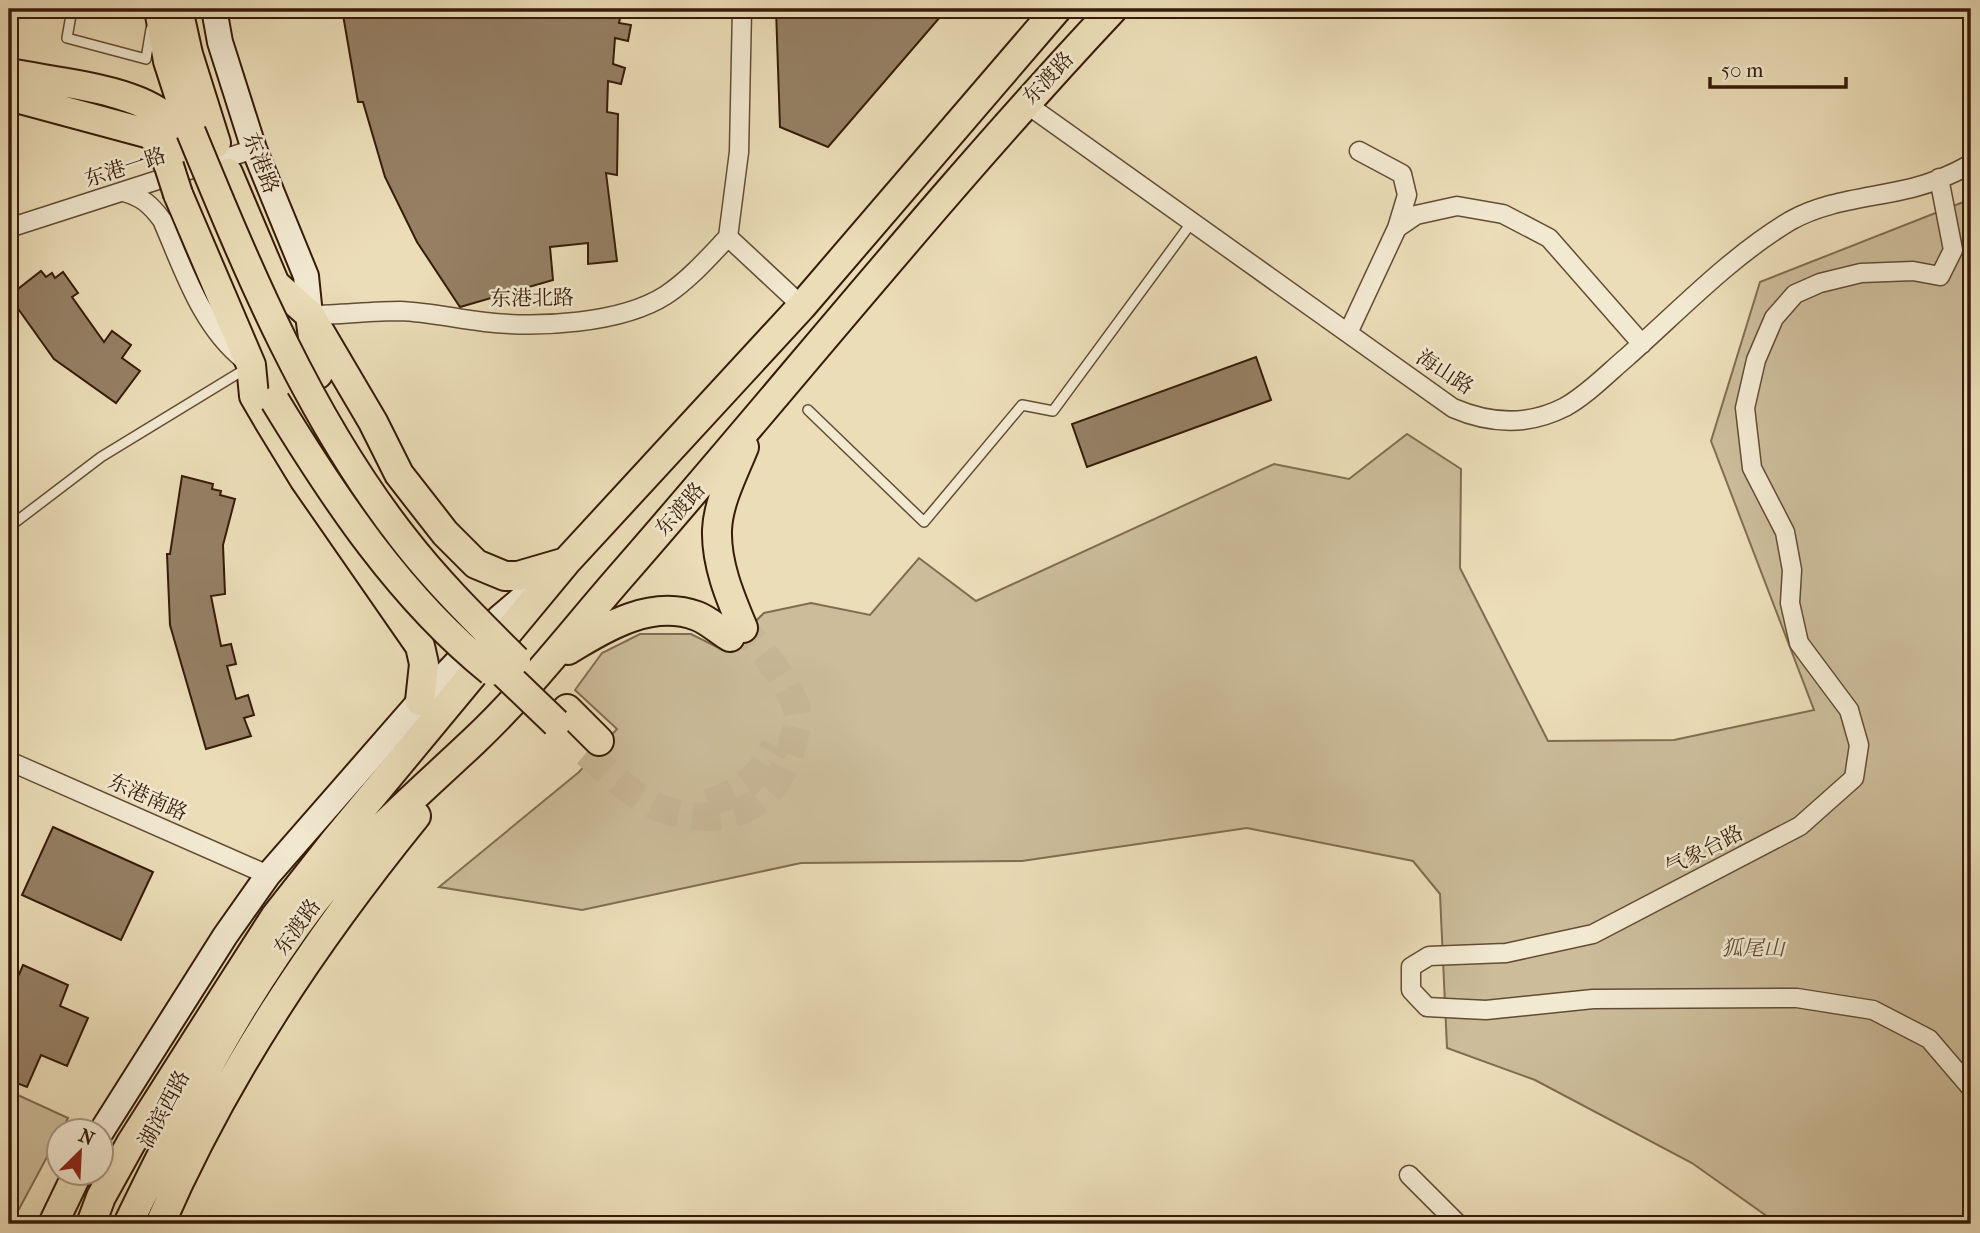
<svg xmlns="http://www.w3.org/2000/svg" width="1980" height="1233" font-family="'IM FELL French Canon','Noto Serif SC',serif">
	<rect width="100%" height="100%" fill="#ebddb8"/>
	<filter id="stains"><feTurbulence type="fractalNoise" baseFrequency=".00286" numOctaves="4"/><feColorMatrix values="0 0 0 0 .2 0 0 0 0 .09 0 0 0 0 .02 0 0 0 .5 -.17"/></filter>
	<radialGradient id="worn" r=".72"><stop offset=".6" stop-color="#630" stop-opacity="0"/><stop offset="1" stop-color="#630" stop-opacity=".3"/></radialGradient>
	<path fill="#ccbc9a" stroke="#826c51" stroke-width="2" d="M 1971,199 L 1971,1224 L 1778,1224 L 1692,1163 L 1535,1080 L 1447,1048 L 1440,894 L 1413,861 L 1247,828 L 1022,861 L 801,863 L 582,910 L 439,887 L 579,772 L 617,729 L 575,690 L 602,653 L 640,634 L 691,634 L 725,651 L 764,613 L 811,603 L 870,615 L 919,558 L 976,601 L 1274,464 L 1349,479 L 1407,434 L 1461,469 L 1460,568 L 1548,741 L 1674,740 L 1814,710 L 1711,441 L 1760,282 Z
		M 9,1091 L 68,1118 L 11,1224 L 9,1224 Z"/>
	<path fill="#958064" stroke="#371b08" stroke-width="2" d="M 342,9 L 622,9 L 619,23 L 631,25 L 628,41 L 615,38 L 613,64 L 625,68 L 621,84 L 608,81 L 607,112 L 618,114 L 617,175 L 606,173 L 617,261 L 588,264 L 588,243 L 550,247 L 553,280 L 460,307 L 417,242 L 385,177 L 363,102 L 358,102 Z
		M 776,9 L 947,9 L 828,147 L 780,127 Z
		M 41,271 L 46,277 L 52,273 L 55,278 L 63,272 L 78,293 L 72,297 L 104,342 L 112,331 L 131,345 L 122,358 L 140,371 L 116,403 L 54,359 L 9,296 Z
		M 1256,357 L 1271,400 L 1087,467 L 1072,424 Z
		M 182,476 L 213,484 L 212,489 L 221,491 L 220,495 L 235,499 L 223,545 L 225,594 L 211,596 L 221,646 L 231,644 L 236,664 L 227,666 L 236,699 L 248,695 L 254,715 L 244,718 L 251,736 L 206,749 L 170,625 L 167,554 L 170,554 Z
		M 53,827 L 153,872 L 121,940 L 22,895 Z
		M 23,965 L 68,985 L 60,1006 L 88,1018 L 67,1066 L 41,1055 L 27,1087 L 9,1080 L 9,984 L 14,986 Z"/>
	<g fill="none" stroke-linecap="round" stroke-linejoin="round">
		<path stroke="#c7b695" stroke-width="28" stroke-dasharray="28 14" stroke-linecap="butt" d="M 586,753 C 611,774 637,802 669,811 C 727,828 778,808 792,745 C 794,737 798,727 798,719 C 798,692 760,648 743,628
			M 708,803 C 742,792 758,779 775,746"/>
		<g stroke="#644c34" stroke-width="12">
			<path id="lane" d="M 72,9 L 67,38 L 146,59 L 151,29
				M 808,410 L 924,522 L 1022,405 L 1053,411 L 1192,222
				M 9,527 L 101,457 L 247,368"/>
		</g>
		<g stroke="#644c34" stroke-width="21">
			<path id="street" d="M 742,9 L 739,152 L 728,237 L 802,306
				M 1025,103 L 1453,408 C 1490,424 1528,426 1565,407 C 1587,395 1608,373 1627,357 C 1679,311 1730,257 1790,221 C 1827,200 1871,198 1912,188 C 1932,183 1953,174 1971,164
				M 1359,151 L 1402,174 L 1407,195 L 1397,228
				M 1939,178 L 1953,250 L 1940,276 L 1913,271 L 1861,273 L 1820,283 L 1795,294 L 1774,318 L 1756,360 L 1745,408 L 1752,468 L 1785,532 L 1792,570 L 1790,603 L 1799,643 L 1849,710 L 1859,745 L 1854,778 L 1800,826 L 1593,934 L 1506,953 L 1429,956 L 1411,967 L 1411,990 L 1427,1007 L 1486,1010 L 1593,999 L 1797,998 L 1873,1010 L 1929,1039 L 1971,1088
				M 124,192 C 142,197 151,205 162,220 C 183,268 201,326 244,360
				M 9,228 L 254,149
				M 310,315 C 340,315 370,311 400,311 C 429,312 457,319 485,322 C 537,328 621,324 666,295 C 690,279 709,257 728,237
				M 1348,333 L 1397,228 L 1416,215 L 1457,206 L 1503,214 L 1549,238 L 1642,344
				M 9,761 L 268,875
				M 1409,1175 L 1458,1224"/>
		</g>
		<g stroke="#371b08" stroke-width="28">
			<path id="secondary" d="M 214,9 L 220,42 L 254,149 L 306,276 L 310,315
				M 101,1132 L 225,936 L 268,875 L 420,701 L 499,618 L 533,589"/>
		</g>
		<g stroke="#371b08" stroke-width="32">
			<path id="primary" d="M 159,9 L 168,61 L 191,132
				M 178,9 L 188,54 L 216,143
				M 9,73 C 53,82 135,88 168,119 C 179,128 184,142 190,156
				M 9,96 L 150,134 L 159,144 L 169,166
				M 228,173 L 275,284 L 310,315 L 318,374
				M 178,194 L 251,365 L 254,396 L 271,425 L 304,479 L 420,646 L 424,664 L 420,701
				M 310,315 L 373,422 L 399,474 L 445,533 L 476,564 L 505,576 L 518,576 L 566,562
				M 743,628 C 730,597 716,564 717,530 C 718,502 734,472 744,447
				M 568,650 C 606,627 651,599 697,616 C 708,620 720,631 730,637
				M 567,709 L 599,741
				M 53,1224 L 77,1174
				M 91,1224 L 101,1197 L 131,1143 L 225,995 L 275,917 L 334,842 L 566,562 L 802,306 L 1057,9
				M 128,1224 C 182,1112 237,1003 313,903 C 360,843 419,793 474,741 C 527,691 573,631 621,576 C 786,387 942,191 1113,9
				M 160,1224 C 225,1075 314,942 416,816"/>
		</g>
		<use href="#lane" stroke="#f2e9d1" stroke-width="9"/>
		<use href="#street" stroke="#f2e9d1" stroke-width="18"/>
		<use href="#secondary" stroke="#f2e9d1" stroke-width="24"/>
		<use href="#primary" stroke="#ebddb8" stroke-width="28"/>
		<g stroke="#371b08" stroke-width="32" stroke-linecap="butt">
			<path id="primary-bridge" d="M 191,132 C 249,273 309,418 404,539 C 438,583 477,621 516,660
				M 169,166 L 178,194
				M 275,401 C 334,498 401,599 491,671
				M 482,652 L 556,723"/>
		</g>
		<use href="#primary-bridge" stroke="#ebddb8" stroke-width="28"/>
	</g>
	<g text-anchor="middle" dominant-baseline="central" stroke-width="5" stroke-linejoin="round" paint-order="stroke">
		<g font-size="21" fill="#371b08" stroke="#f2e9d1">
			<text transform="translate(1048 78) rotate(-47)">东渡路</text>
			<text transform="translate(261 163) rotate(69)">东港路</text>
			<text transform="translate(125 167) rotate(-18)">东港一路</text>
			<text transform="translate(532 298) rotate(-1)">东港北路</text>
			<text transform="translate(1445 372) rotate(33)">海山路</text>
			<text transform="translate(680 509) rotate(-49)">东渡路</text>
			<text transform="translate(148 797) rotate(24)">东港南路</text>
			<text transform="translate(1704 850) rotate(-27)">气象台路</text>
			<text transform="translate(297 927) rotate(-54)">东渡路</text>
			<text transform="translate(164 1109) rotate(-62)">湖滨西路</text>
		</g>
		<g font-size="21" font-style="italic" fill="#644b34" stroke="#f2e9d1">
			<text x="1753" y="948">狐尾山</text>
		</g>
	</g>
	<rect width="1980" height="1233" fill="none" stroke="#ebddb8" stroke-width="35"/>
	<rect x="10" y="10" width="1959" height="1212" fill="none" stroke="#371b08" stroke-width="3.5"/>
	<rect x="18" y="18" width="1945" height="1198" fill="none" stroke="#371b08" stroke-width="2"/>
	<g transform="translate(80 1152) rotate(24)"><circle r="33" fill="#f2e9d1" stroke="#a79781" stroke-width="2"/>
	<path d="M0-5L12 26L0 18L-12 26Z" fill="#8f2418"/>
	<text y="-10" font-size="19" font-weight="bold" text-anchor="middle" fill="#371b08">N</text>
	</g>
	<path d="M1710 77v10h136v-10" fill="none" stroke="#371b08" stroke-width="3.5"/>
	<text x="1721" y="77" font-size="21" fill="#371b08" stroke="#f2e9d1" stroke-width="5" paint-order="stroke">50 m</text>
	<rect width="100%" height="100%" filter="url(#stains)"/>
	<rect width="100%" height="100%" fill="url(#worn)"/>
</svg>
